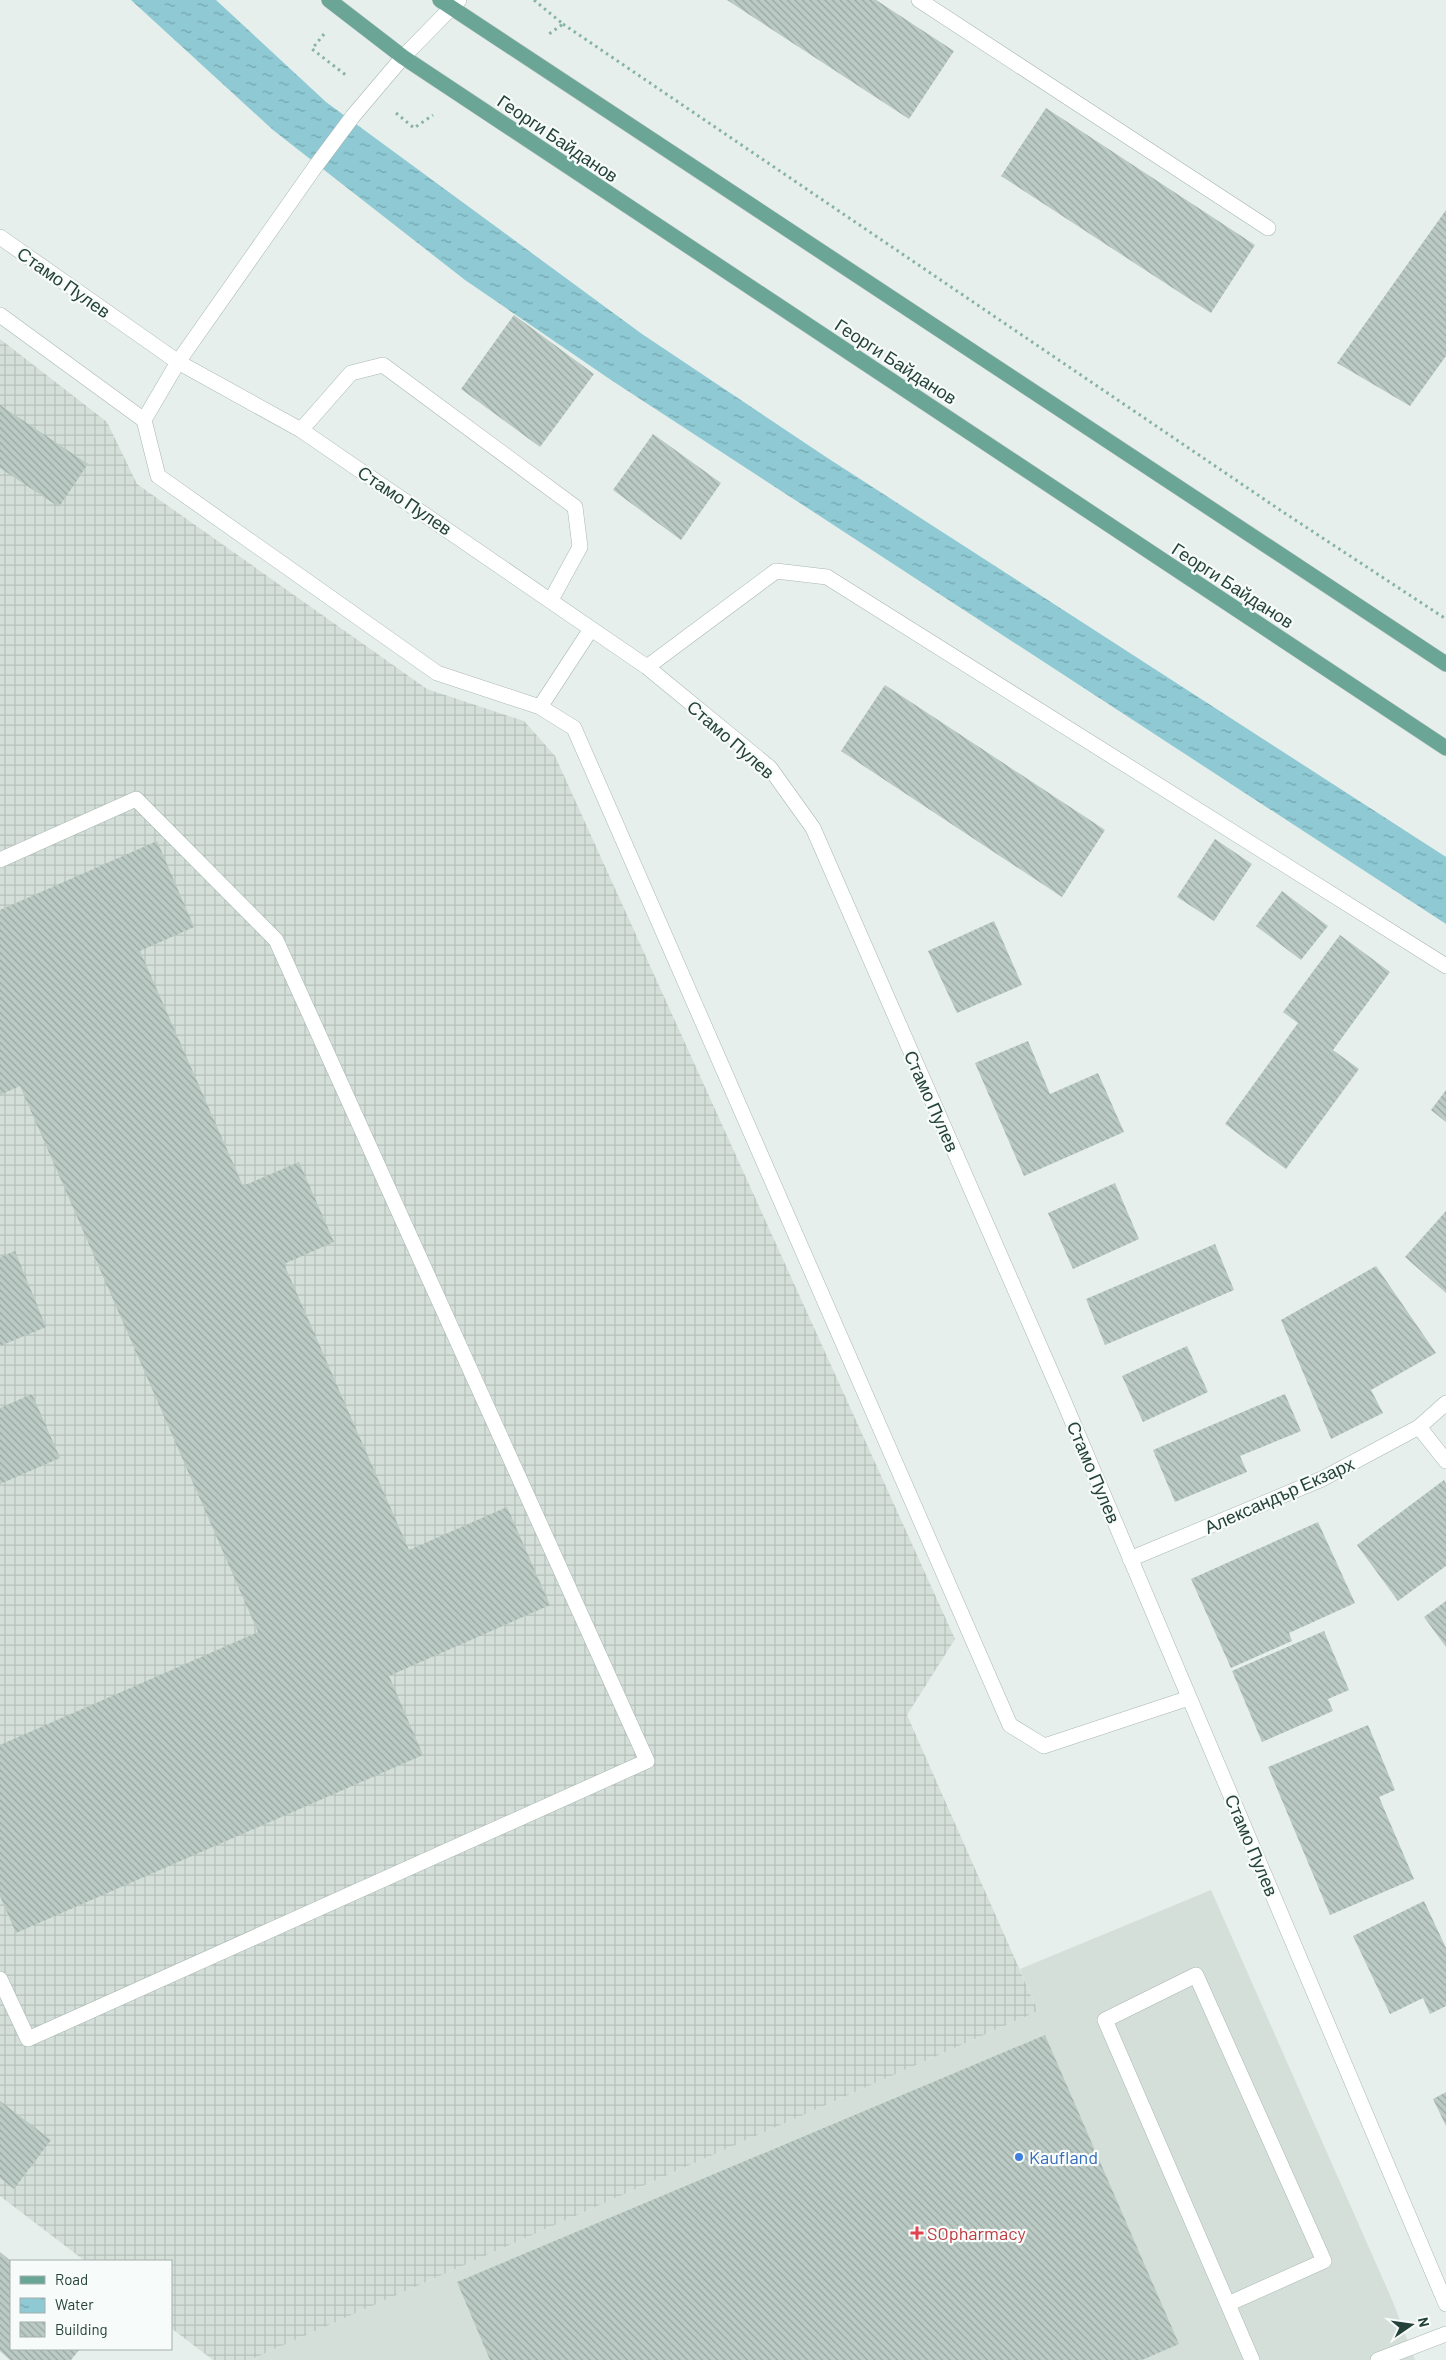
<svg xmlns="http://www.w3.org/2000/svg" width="1446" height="2360" font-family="Barlow,sans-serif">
	<defs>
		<pattern id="industrial-grid" width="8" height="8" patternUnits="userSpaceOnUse" patternTransform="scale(1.25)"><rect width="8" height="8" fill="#d4dfda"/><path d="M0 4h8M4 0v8" fill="none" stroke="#b6c1bc"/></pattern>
		<pattern id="water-ripples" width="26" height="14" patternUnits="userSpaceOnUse" patternTransform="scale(1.25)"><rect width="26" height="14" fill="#8ec9d4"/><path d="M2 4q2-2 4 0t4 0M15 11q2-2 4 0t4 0" fill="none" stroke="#74a5ad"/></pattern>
		<pattern id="building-back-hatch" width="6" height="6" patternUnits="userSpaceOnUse" patternTransform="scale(1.25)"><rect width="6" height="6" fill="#bbcac4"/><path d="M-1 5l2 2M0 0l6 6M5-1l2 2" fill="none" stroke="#98a6a0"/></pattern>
	</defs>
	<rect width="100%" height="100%" fill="#e6efeb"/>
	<path fill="#d4dfda" d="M 1211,1890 L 1393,2302 L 1415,2360 L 250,2360 L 1038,2011 L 1020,1969 Z"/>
	<path fill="url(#industrial-grid)" d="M 0,339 L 107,422 L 137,484 L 427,689 L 524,721 L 555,756 L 955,1639 L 907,1715 L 1038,2011 L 250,2360 L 213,2360 L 171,2328 L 171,2261 L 85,2261 L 0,2196 Z"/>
	<path fill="url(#water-ripples)" d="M 131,0 L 216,0 L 326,102 L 642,334 L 826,457 L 1446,857 L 1446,924 L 611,380 L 465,280 L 273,130 Z"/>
	<path fill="url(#building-back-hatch)" d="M 727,0 L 876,0 L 954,51 L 909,119 Z
		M 1046,108 L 1255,245 L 1211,313 L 1001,176 Z
		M 1446,210 L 1446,356 L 1410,406 L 1337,363 Z
		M 514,315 L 594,374 L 540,447 L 461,389 Z
		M 0,405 L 88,464 L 59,507 L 0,468 Z
		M 653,434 L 721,483 L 681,540 L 613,490 Z
		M 885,685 L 1105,830 L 1062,897 L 841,751 Z
		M 1215,839 L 1252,864 L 1214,921 L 1177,897 Z
		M 157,841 L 194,927 L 140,951 L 243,1186 L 299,1162 L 334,1242 L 284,1264 L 409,1550 L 507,1507 L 550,1605 L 389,1676 L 423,1755 L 16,1933 L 0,1896 L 0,1745 L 258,1632 L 20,1086 L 0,1095 L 0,910 Z
		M 1282,891 L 1328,926 L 1301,960 L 1256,926 Z
		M 994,921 L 1022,985 L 957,1013 L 928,951 Z
		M 1340,935 L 1390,972 L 1333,1050 L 1359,1069 L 1286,1169 L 1225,1124 L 1298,1023 L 1283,1012 Z
		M 1028,1041 L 1050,1094 L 1098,1073 L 1124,1132 L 1024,1176 L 975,1063 Z
		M 1446,1090 L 1446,1122 L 1431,1110 Z
		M 1115,1183 L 1139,1239 L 1073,1269 L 1048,1213 Z
		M 1446,1211 L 1446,1293 L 1405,1257 Z
		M 1215,1244 L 1234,1290 L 1105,1345 L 1086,1299 Z
		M 15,1251 L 46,1327 L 0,1346 L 0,1257 Z
		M 1376,1266 L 1436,1353 L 1371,1390 L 1383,1413 L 1331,1439 L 1281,1320 Z
		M 1187,1346 L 1208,1392 L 1143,1422 L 1122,1376 Z
		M 32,1394 L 60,1458 L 0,1484 L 0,1408 Z
		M 1285,1394 L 1301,1431 L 1240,1456 L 1247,1472 L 1175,1502 L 1153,1450 Z
		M 1444,1480 L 1446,1484 L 1446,1566 L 1398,1601 L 1357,1545 Z
		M 1318,1522 L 1355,1603 L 1289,1633 L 1292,1641 L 1231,1668 L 1191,1579 Z
		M 1446,1601 L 1446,1647 L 1424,1617 Z
		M 1324,1631 L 1349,1690 L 1328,1699 L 1333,1711 L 1262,1742 L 1232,1671 Z
		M 1368,1725 L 1395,1790 L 1379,1797 L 1414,1879 L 1330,1915 L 1268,1767 Z
		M 1424,1901 L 1446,1948 L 1446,2006 L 1430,2014 L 1423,1998 L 1390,2014 L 1353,1936 Z
		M 1045,2035 L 1179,2344 L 1142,2360 L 490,2360 L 457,2282 Z
		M 1446,2092 L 1446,2126 L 1433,2099 Z
		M 0,2101 L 51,2140 L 14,2189 L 0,2178 Z
		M 0,2252 L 11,2261 L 11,2349 L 80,2349 L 71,2360 L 10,2360 L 0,2351 Z"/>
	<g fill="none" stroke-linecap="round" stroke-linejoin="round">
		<g stroke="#a8b8b2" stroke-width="16">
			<path id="minor" d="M 919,0 L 1268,228
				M 0,237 L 178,362 L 301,430 L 647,667 L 770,768 L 813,828 L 1062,1397 L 1446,2304
				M 0,315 L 144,420 L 158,476 L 437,673 L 540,707 L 574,728 L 1010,1725 L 1044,1746 L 1189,1698
				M 144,420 L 178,362 L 315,167 L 353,116 L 403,57 L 459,0
				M 301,430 L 351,373 L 383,365 L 575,507 L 580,547 L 551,600
				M 647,667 L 776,571 L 827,577 L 1446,966
				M 540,707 L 591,629
				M 0,860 L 136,799 L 276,940 L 647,1761 L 28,2039 L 0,1979
				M 1419,1427 L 1446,1461
				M 1130,1559 L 1322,1479 L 1419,1427 L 1446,1403
				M 1228,2304 L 1324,2261 L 1196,1975 L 1105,2020 L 1252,2360
				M 1378,2360 L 1446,2334"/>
		</g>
		<g stroke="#c2cac8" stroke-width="16">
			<path id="major" d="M 329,0 L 403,57 L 1446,748
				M 440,0 L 1446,664"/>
		</g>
		<path stroke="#86b3a5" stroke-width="3" stroke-dasharray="2.5 4" stroke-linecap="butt" d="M 534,0 L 563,24 L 549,34
			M 563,24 L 1283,512 L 1446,619
			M 324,34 L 312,49 L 347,76
			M 396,113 L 414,128 L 433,115"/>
		<use href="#minor" stroke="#fff" stroke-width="15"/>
		<use href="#major" stroke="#6aa596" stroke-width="15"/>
	</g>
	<circle fill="#3f7fe0" stroke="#f7fbf9" stroke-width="2" cx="1019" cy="2157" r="5"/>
	<path fill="#e0444e" stroke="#f7fbf9" stroke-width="2" d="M914.5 2225.5h5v5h5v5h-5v5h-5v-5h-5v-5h5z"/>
	<g text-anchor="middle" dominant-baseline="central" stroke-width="4.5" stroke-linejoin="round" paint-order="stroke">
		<g font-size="18" fill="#24423a" stroke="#f7fbf9">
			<text transform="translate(558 138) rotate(34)">Георги Байданов</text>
			<text transform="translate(64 282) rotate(35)">Стамо Пулев</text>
			<text transform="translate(896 361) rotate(33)">Георги Байданов</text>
			<text transform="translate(405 500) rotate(34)">Стамо Пулев</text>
			<text transform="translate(1233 585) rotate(33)">Георги Байданов</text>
			<text transform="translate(731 739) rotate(41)">Стамо Пулев</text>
			<text transform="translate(932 1101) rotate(66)">Стамо Пулев</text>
			<text transform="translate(1094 1472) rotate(67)">Стамо Пулев</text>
			<text transform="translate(1279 1495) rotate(-24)">Александър Екзарх</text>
			<text transform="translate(1252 1845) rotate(67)">Стамо Пулев</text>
		</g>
		<g font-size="18" fill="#366cbe" stroke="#f7fbf9" text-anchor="start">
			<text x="1029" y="2157">Kaufland</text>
		</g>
		<g font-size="18" fill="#be3a42" stroke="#f7fbf9" text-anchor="start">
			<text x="927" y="2233">SOpharmacy</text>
		</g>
	</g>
	<rect x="10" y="2260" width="162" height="90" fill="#f7fbf9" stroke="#a3b1ad"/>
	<rect x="20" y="2276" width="25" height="8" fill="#6aa596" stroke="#a3b1ad"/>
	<text x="55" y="2285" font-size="15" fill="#24423a">Road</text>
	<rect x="20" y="2298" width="25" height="15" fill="url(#water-ripples)" stroke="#a3b1ad"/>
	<text x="55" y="2310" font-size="15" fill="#24423a">Water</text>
	<rect x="20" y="2322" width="25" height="15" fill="url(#building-back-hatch)" stroke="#a3b1ad"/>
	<text x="55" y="2335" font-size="15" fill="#24423a">Building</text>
	<g transform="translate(1411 2325) rotate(77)" stroke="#f7fbf9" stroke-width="4" paint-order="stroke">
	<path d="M0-4L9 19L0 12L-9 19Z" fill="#24423a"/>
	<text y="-8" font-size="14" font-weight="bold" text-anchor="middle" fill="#24423a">N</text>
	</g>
</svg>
